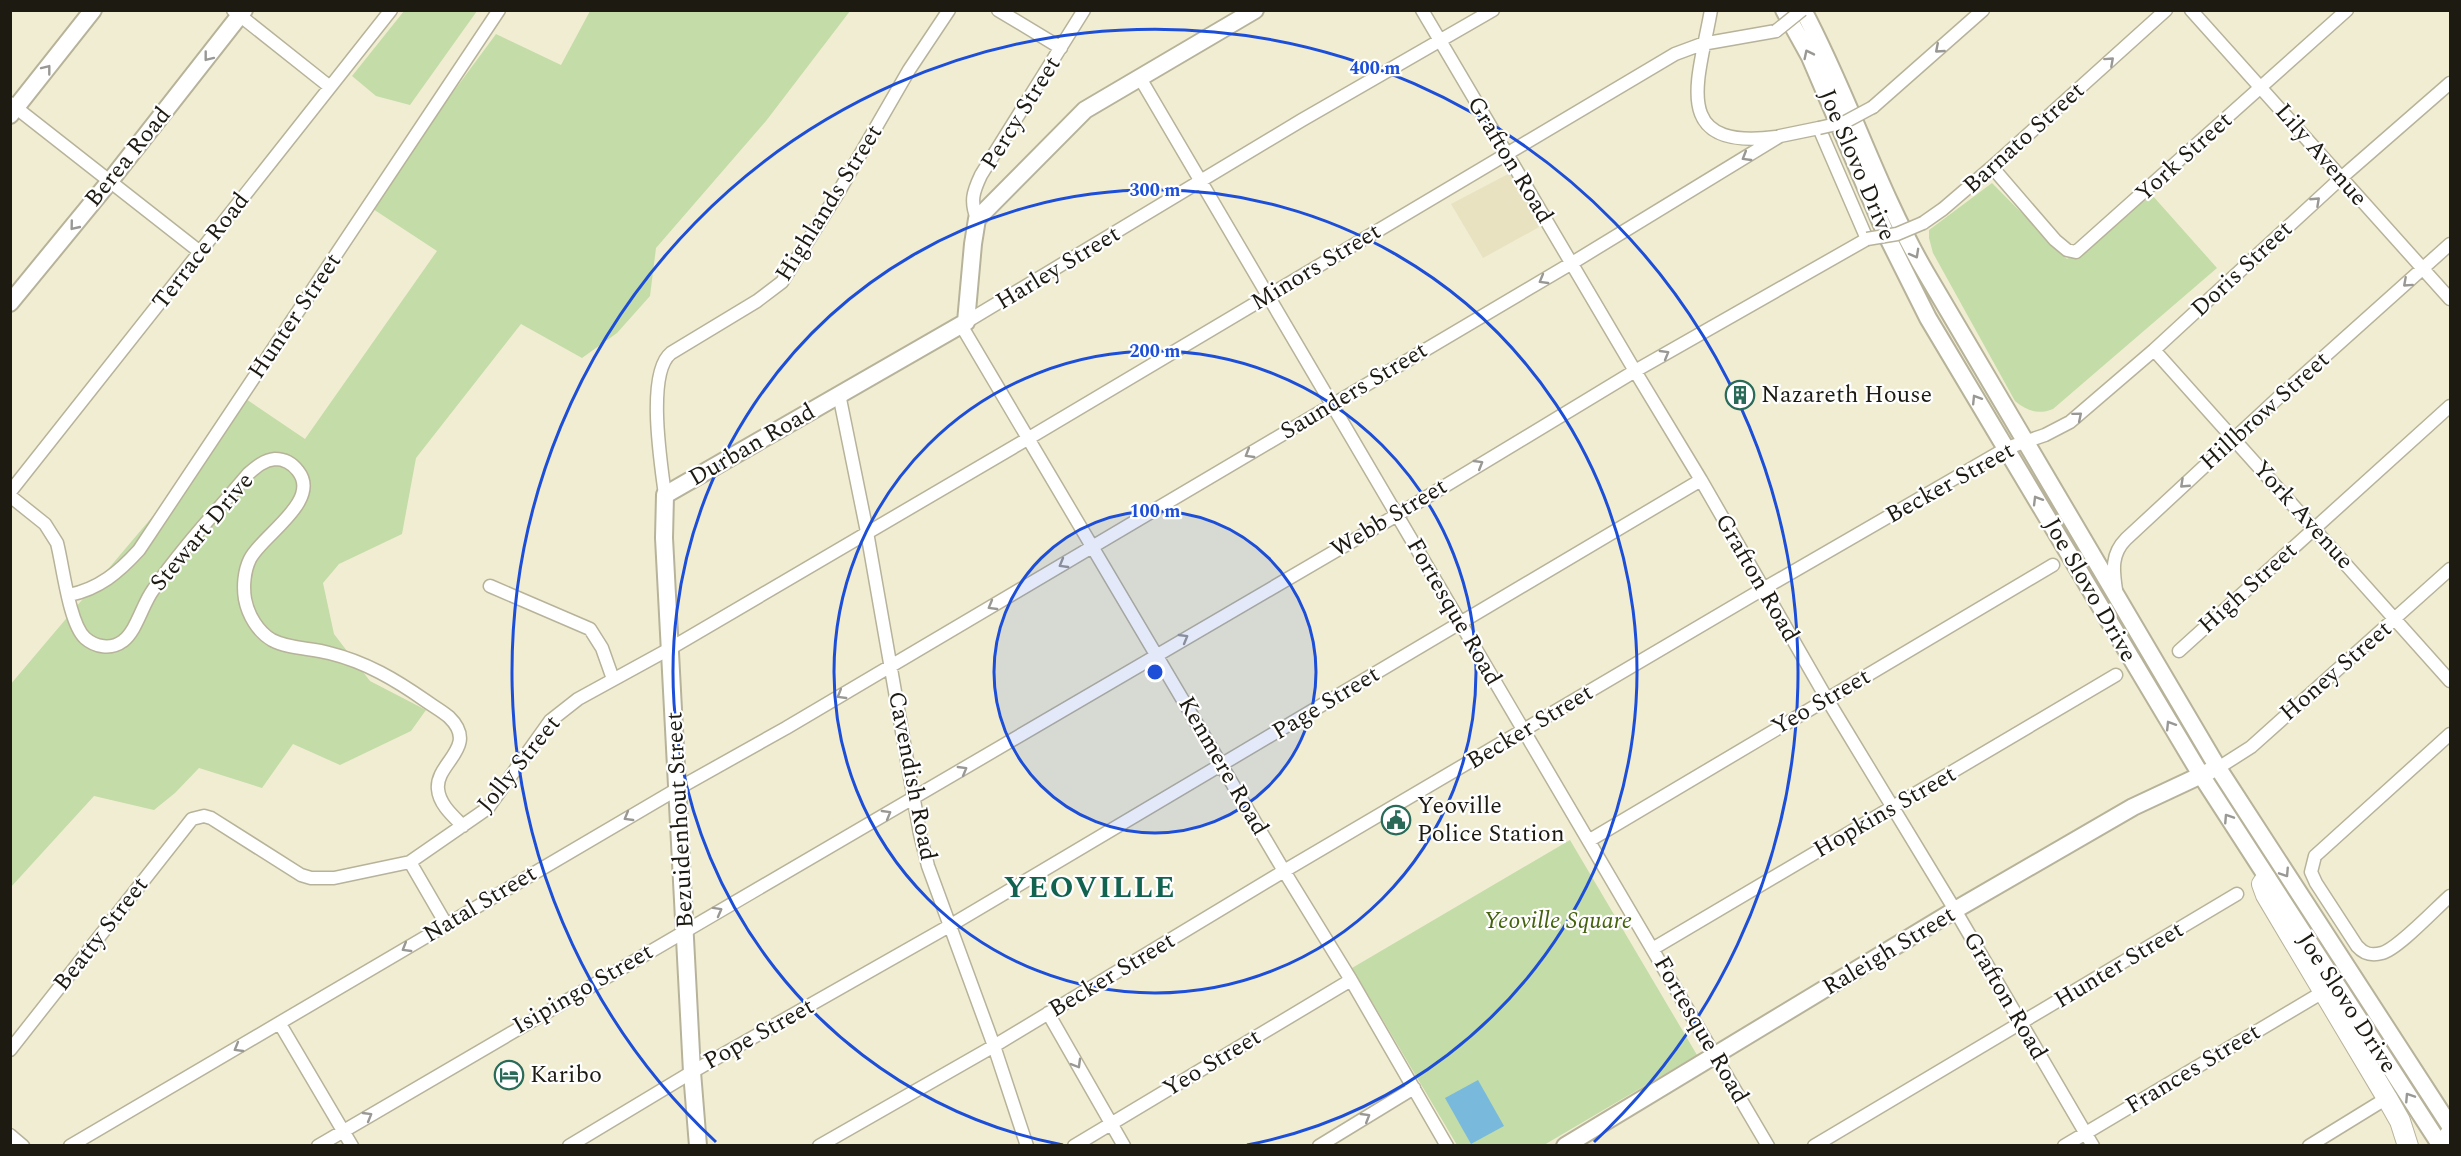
<svg xmlns="http://www.w3.org/2000/svg" width="2461" height="1156" font-family="Spectral,serif">
	<rect width="100%" height="100%" fill="#f1edd3"/>
	<path fill="#e8e2c0" d="M 1510,173 L 1541,226 L 1483,258 L 1451,204 Z"/>
	<path fill="#c4dca7" d="M 404,11 L 477,11 L 410,105 L 376,96 L 352,76 Z
		M 590,11 L 850,11 L 766,121 L 656,248 L 650,296 L 617,333 L 582,358 L 521,324 L 416,458 L 402,534 L 339,564 L 323,583 L 334,634 L 370,681 L 426,710 L 411,731 L 340,765 L 293,744 L 262,788 L 199,768 L 175,793 L 154,810 L 94,796 L 11,887 L 10,685 L 208,451 L 240,395 L 305,439 L 437,251 L 373,209 L 414,145 L 496,34 L 561,65 Z
		M 1992,183 L 2067,259 L 2152,195 L 2217,268 L 2053,409 C 2038,415 2027,411 2015,401 L 1933,253 L 1929,238 L 1929,230 Z
		M 1570,840 L 1697,1055 L 1544,1145 L 1457,1145 L 1352,968 Z"/>
	<path fill="#79badc" d="M 1478,1080 L 1504,1126 L 1471,1144 L 1445,1098 Z"/>
	<g fill="none" stroke-linecap="round" stroke-linejoin="round">
		<g stroke="#b7b39a" stroke-width="15">
			<path id="street" d="M 233,10 L 330,87
				M 998,10 L 1061,48
				M 1422,10 L 1635,371 L 1701,480 L 1827,699 L 1955,910 L 2093,1146
				M 1711,10 C 1699,79 1668,151 1776,137
				M 2191,10 L 2450,299
				M 1140,78 L 1768,1146
				M 10,103 L 200,252
				M 1873,107 L 1983,10
				M 1992,167 L 2055,240 L 2067,250 L 2076,252 L 2347,10
				M 977,219 C 970,201 973,192 981,175 L 1084,10
				M 1923,223 L 1943,209 L 1992,167 L 2166,10
				M 966,322 L 1302,120 L 1493,10
				M 961,325 L 1284,871 L 1351,980 L 1447,1146
				M 2154,350 L 2450,681
				M 839,394 L 867,532 L 920,834 L 928,866 L 994,1046 L 1027,1146
				M 10,492 L 391,10
				M 665,495 C 661,464 646,373 671,353 L 757,301 L 782,282 L 838,193 L 909,70 L 949,10
				M 10,496 L 45,524 L 57,543 C 63,566 69,623 85,638 C 95,647 111,650 123,641 C 137,630 142,605 153,590 C 181,549 216,512 248,474 C 256,467 264,460 275,459 C 285,459 292,463 298,471 C 322,501 261,536 250,559 C 244,571 243,587 245,599 C 248,615 258,632 272,640 C 289,649 311,648 329,653 C 366,662 396,680 426,701 C 433,706 442,711 449,717 C 480,747 435,763 438,789 C 439,804 453,816 463,826
				M 490,586 L 590,629 L 602,648 L 613,679
				M 2116,590 C 2113,570 2111,554 2126,539 L 2278,398 L 2450,244
				M 69,595 C 99,589 119,572 139,550 L 499,10
				M 2179,651 L 2450,406
				M 2450,734 L 2315,856 L 2311,872 L 2316,883 L 2357,946 C 2364,954 2371,956 2382,953 C 2398,949 2436,908 2450,896
				M 2218,768 L 2251,747 L 2450,569
				M 1590,840 L 2053,565
				M 410,862 L 446,924
				M 1654,948 L 2116,675
				M 1048,1013 L 1124,1146
				M 280,1024 L 352,1146
				M 10,1050 L 192,819 L 204,816 L 211,818 L 301,875 L 311,878 L 334,878 L 410,862 L 488,808 L 550,721 L 578,699 L 671,648 L 1029,438 L 1675,54 L 1702,44 L 1776,31
				M 10,1135 L 23,1146
				M 70,1146 L 679,788 L 786,728 L 1572,263 L 1780,136 L 1819,128 L 1867,239 L 1635,371 L 1397,515 L 318,1146
				M 569,1146 L 692,1072 L 951,925 L 1701,480
				M 819,1146 L 994,1046 L 1284,871 L 1763,589 L 2007,448 L 2045,435 L 2070,422 L 2154,350 L 2341,178 L 2450,83
				M 1074,1146 L 1351,980
				M 1319,1146 L 1414,1088
				M 1814,1146 L 2237,894
				M 2064,1146 L 2323,992
				M 2309,1146 L 2387,1098"/>
		</g>
		<g stroke="#b7b39a" stroke-width="20">
			<path id="secondary" d="M 1784,10 L 1810,57 L 1885,232 L 1928,318 L 2201,775 L 2441,1146
				M 1803,10 C 1849,96 1877,189 1926,273 L 2218,768 L 2450,1126
				M 10,115 L 93,10
				M 10,303 L 110,181 L 244,10
				M 698,1146 L 692,1072 L 664,538 L 665,495 L 966,322 L 973,244 L 977,219 L 1085,110 L 1255,10
				M 1565,1146 L 1955,910 L 2133,807 L 2210,771"/>
		</g>
		<g stroke="#b7b39a" stroke-width="22">
			<path id="primary" d="M 2266,879 L 2262,884 L 2266,895 L 2387,1098 L 2400,1121 L 2408,1146
				M 2442,1146 L 2450,1135"/>
		</g>
		<use href="#street" stroke="#fff" stroke-width="12"/>
		<use href="#secondary" stroke="#fff" stroke-width="16"/>
		<use href="#primary" stroke="#fff" stroke-width="20"/>
		<g stroke="#b7b39a" stroke-width="15" stroke-linecap="butt">
			<path id="street-bridge" d="M 1776,31 L 1802,10
				M 1819,128 L 1845,122 L 1873,107
				M 1867,239 L 1897,234 L 1923,223"/>
		</g>
		<use href="#street-bridge" stroke="#fff" stroke-width="12"/>
	</g>
	<defs><path id="oneway-chevron" d="M-2-3.5L2.5 0L-2 3.5" fill="none" stroke-width="1.6" stroke-linecap="round" stroke-linejoin="round" transform="scale(1.5)"/></defs>
	<g stroke="#999894">
		<use href="#oneway-chevron" transform="translate(1939 49) rotate(139)"/>
		<use href="#oneway-chevron" transform="translate(1808 54) rotate(-116)"/>
		<use href="#oneway-chevron" transform="translate(208 57) rotate(128)"/>
		<use href="#oneway-chevron" transform="translate(2110 61) rotate(-42)"/>
		<use href="#oneway-chevron" transform="translate(47 69) rotate(-52)"/>
		<use href="#oneway-chevron" transform="translate(1746 157) rotate(149)"/>
		<use href="#oneway-chevron" transform="translate(2316 201) rotate(-43)"/>
		<use href="#oneway-chevron" transform="translate(74 226) rotate(129)"/>
		<use href="#oneway-chevron" transform="translate(1915 254) rotate(61)"/>
		<use href="#oneway-chevron" transform="translate(1543 280) rotate(150)"/>
		<use href="#oneway-chevron" transform="translate(2407 283) rotate(138)"/>
		<use href="#oneway-chevron" transform="translate(1665 354) rotate(-30)"/>
		<use href="#oneway-chevron" transform="translate(1976 399) rotate(-122)"/>
		<use href="#oneway-chevron" transform="translate(2078 416) rotate(-40)"/>
		<use href="#oneway-chevron" transform="translate(1249 454) rotate(149)"/>
		<use href="#oneway-chevron" transform="translate(1479 464) rotate(-31)"/>
		<use href="#oneway-chevron" transform="translate(2184 484) rotate(137)"/>
		<use href="#oneway-chevron" transform="translate(2037 500) rotate(-121)"/>
		<use href="#oneway-chevron" transform="translate(1063 564) rotate(150)"/>
		<use href="#oneway-chevron" transform="translate(992 606) rotate(150)"/>
		<use href="#oneway-chevron" transform="translate(1184 638) rotate(-30)"/>
		<use href="#oneway-chevron" transform="translate(841 695) rotate(149)"/>
		<use href="#oneway-chevron" transform="translate(2170 725) rotate(-122)"/>
		<use href="#oneway-chevron" transform="translate(963 770) rotate(-30)"/>
		<use href="#oneway-chevron" transform="translate(887 814) rotate(-30)"/>
		<use href="#oneway-chevron" transform="translate(628 817) rotate(150)"/>
		<use href="#oneway-chevron" transform="translate(2228 818) rotate(-123)"/>
		<use href="#oneway-chevron" transform="translate(2285 873) rotate(57)"/>
		<use href="#oneway-chevron" transform="translate(718 911) rotate(-29)"/>
		<use href="#oneway-chevron" transform="translate(406 948) rotate(149)"/>
		<use href="#oneway-chevron" transform="translate(238 1048) rotate(150)"/>
		<use href="#oneway-chevron" transform="translate(1077 1064) rotate(60)"/>
		<use href="#oneway-chevron" transform="translate(2409 1097) rotate(-123)"/>
		<use href="#oneway-chevron" transform="translate(368 1116) rotate(-30)"/>
		<use href="#oneway-chevron" transform="translate(1366 1117) rotate(-31)"/>
	</g>
	<circle cx="1155" cy="672" r="161" fill="#1d4ed8" fill-opacity=".12"/>
	<g fill="none" stroke="#1d4ed8" stroke-width="3">
		<circle cx="1155" cy="672" r="161"/>
		<circle cx="1155" cy="672" r="321"/>
		<path d="M1063 1145A482 482 0 1 1 1247 1145"/>
		<path d="M716 1142A643 643 0 1 1 1594 1142"/>
	</g>
	<defs>
		<g id="building-ring" transform="scale(1.5)"><circle r="9.5" fill="#fff" stroke="#296a58" stroke-width="1.5"/><path d="M-4-6H4V6H1V3H-1V6H-4ZM-2.5-4.3h1.7v1.8h-1.7ZM.8-4.3h1.7v1.8H.8ZM-2.5-1h1.7V.8h-1.7ZM.8-1h1.7V.8H.8Z" fill="#296a58"/></g>
		<g id="civic-ring" transform="scale(1.5)"><circle r="9.5" fill="#fff" stroke="#296a58" stroke-width="1.5"/><path d="M-.6-6.5H3V-4.5H.6V-3L4-1V1h2V6H-6V1h2V-1L-.6-3ZM-1.2 2.5V6h2.4V2.5Z" fill="#296a58"/></g>
		<g id="hotel-ring" transform="scale(1.5)"><circle r="9.5" fill="#fff" stroke="#296a58" stroke-width="1.5"/><path d="M-6-4.5h1.5V1H6V5H4.5V3h-9V5H-6ZM-4 0a1.8 1.8 0 1 1 3.6 0ZM.5 0V-2.5h3Q6-2.5 6 0Z" fill="#296a58"/></g>
	</defs>
	<g fill-rule="evenodd">
		<use href="#building-ring" x="1740" y="395"/>
		<use href="#civic-ring" x="1396" y="820"/>
		<use href="#hotel-ring" x="509" y="1075"/>
	</g>
	<g text-anchor="middle" dominant-baseline="central" stroke-width="4.5" stroke-linejoin="round" paint-order="stroke">
		<g font-size="24" fill="#1c1a11" stroke="#fff">
			<text transform="translate(1021 113) rotate(-58)">Percy Street</text>
			<text transform="translate(2024 138) rotate(-42)">Barnato Street</text>
			<text transform="translate(2321 155) rotate(49)">Lily Avenue</text>
			<text transform="translate(128 157) rotate(-51)">Berea Road</text>
			<text transform="translate(2184 157) rotate(-42)">York Street</text>
			<text transform="translate(1510 160) rotate(59)">Grafton Road</text>
			<text transform="translate(1857 165) rotate(67)">Joe Slovo Drive</text>
			<text transform="translate(829 203) rotate(-58)">Highlands Street</text>
			<text transform="translate(201 251) rotate(-52)">Terrace Road</text>
			<text transform="translate(1316 267) rotate(-31)">Minors Street</text>
			<text transform="translate(1058 268) rotate(-31)">Harley Street</text>
			<text transform="translate(2242 269) rotate(-43)">Doris Street</text>
			<text transform="translate(295 316) rotate(-56)">Hunter Street</text>
			<text transform="translate(1354 391) rotate(-31)">Saunders Street</text>
			<text transform="translate(2265 411) rotate(-42)">Hillbrow Street</text>
			<text transform="translate(752 445) rotate(-30)">Durban Road</text>
			<text transform="translate(1950 483) rotate(-29)">Becker Street</text>
			<text transform="translate(2303 515) rotate(48)">York Avenue</text>
			<text transform="translate(1389 518) rotate(-31)">Webb Street</text>
			<text transform="translate(202 532) rotate(-50)">Stewart Drive</text>
			<text transform="translate(1757 578) rotate(60)">Grafton Road</text>
			<text transform="translate(2248 588) rotate(-42)">High Street</text>
			<text transform="translate(2090 590) rotate(60)">Joe Slovo Drive</text>
			<text transform="translate(1454 612) rotate(60)">Fortesque Road</text>
			<text transform="translate(2336 671) rotate(-41)">Honey Street</text>
			<text transform="translate(1821 702) rotate(-30)">Yeo Street</text>
			<text transform="translate(1326 703) rotate(-31)">Page Street</text>
			<text transform="translate(1530 727) rotate(-31)">Becker Street</text>
			<text transform="translate(519 764) rotate(-51)">Jolly Street</text>
			<text transform="translate(1223 766) rotate(60)">Kenmere Road</text>
			<text transform="translate(912 776) rotate(79)">Cavendish Road</text>
			<text transform="translate(1885 812) rotate(-30)">Hopkins Street</text>
			<text transform="translate(680 820) rotate(-93)">Bezuidenhout Street</text>
			<text transform="translate(480 904) rotate(-31)">Natal Street</text>
			<text transform="translate(101 934) rotate(-52)">Beatty Street</text>
			<text transform="translate(1889 951) rotate(-31)">Raleigh Street</text>
			<text transform="translate(2119 965) rotate(-31)">Hunter Street</text>
			<text transform="translate(1112 975) rotate(-31)">Becker Street</text>
			<text transform="translate(583 989) rotate(-30)">Isipingo Street</text>
			<text transform="translate(2005 996) rotate(60)">Grafton Road</text>
			<text transform="translate(2347 1003) rotate(57)">Joe Slovo Drive</text>
			<text transform="translate(1701 1030) rotate(60)">Fortesque Road</text>
			<text transform="translate(759 1034) rotate(-29)">Pope Street</text>
			<text transform="translate(1212 1063) rotate(-31)">Yeo Street</text>
			<text transform="translate(2193 1069) rotate(-31)">Frances Street</text>
		</g>
		<g font-size="24" fill="#1c1a11" stroke="#fff" text-anchor="start">
			<text x="1761" y="395">Nazareth House</text>
			<text x="1417" y="806">Yeoville<tspan x="1417" dy="28">Police Station</tspan></text>
			<text x="530" y="1075">Karibo</text>
		</g>
		<g font-size="24" font-style="italic" fill="#44620d" stroke="#fff">
			<text x="1558" y="921">Yeoville Square</text>
		</g>
		<g font-size="30" font-weight="bold" letter-spacing="1.5" fill="#11624f" stroke="#fff">
			<text x="1090" y="888">YEOVILLE</text>
		</g>
	</g>
	<circle cx="1155" cy="672" r="9" fill="#1d4ed8" stroke="#fff" stroke-width="3"/>
	<g font-size="18" text-anchor="middle" font-weight="bold" fill="#1d4ed8" stroke="#fff" stroke-width="4.5" stroke-linejoin="round" paint-order="stroke">
		<text x="1375" y="74">400 m</text>
		<text x="1155" y="196">300 m</text>
		<text x="1155" y="357">200 m</text>
		<text x="1155" y="517">100 m</text>
	</g>
	<rect width="2461" height="1156" fill="none" stroke="#1c1a11" stroke-width="24"/>
</svg>
